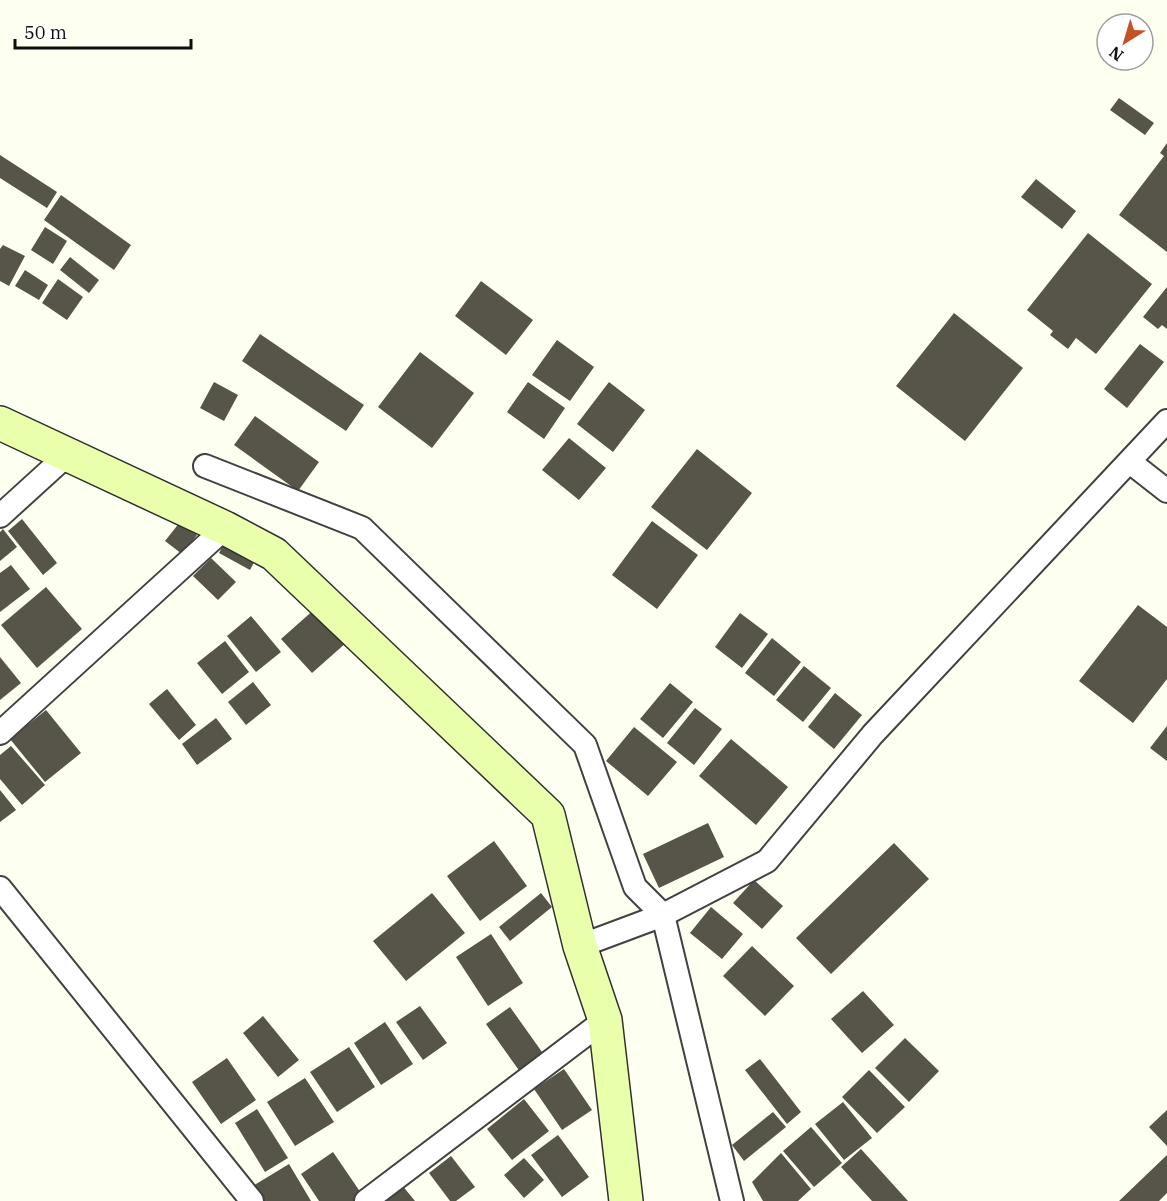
<svg xmlns="http://www.w3.org/2000/svg" width="1167" height="1201" font-family="'IBM Plex Serif',serif">
	<rect width="100%" height="100%" fill="#fdfff0"/>
	<path fill="#57544a" d="M 1119,98 L 1154,123 L 1145,135 L 1110,110 Z
		M 1167,143 L 1167,252 L 1119,215 L 1164,156 L 1160,153 Z
		M 0,155 L 57,192 L 47,208 L 0,178 Z
		M 1036,179 L 1076,211 L 1062,229 L 1021,197 Z
		M 61,195 L 131,245 L 114,270 L 44,220 Z
		M 45,227 L 67,241 L 53,264 L 31,250 Z
		M 1088,233 L 1152,284 L 1096,354 L 1076,338 L 1068,349 L 1050,335 L 1053,331 L 1027,310 Z
		M 3,245 L 25,256 L 9,286 L 0,281 L 0,249 Z
		M 70,257 L 99,280 L 89,293 L 60,270 Z
		M 25,270 L 48,285 L 39,300 L 15,286 Z
		M 58,279 L 83,297 L 67,320 L 42,303 Z
		M 481,281 L 533,320 L 506,355 L 455,316 Z
		M 1167,287 L 1167,329 L 1162,325 L 1158,329 L 1143,317 Z
		M 954,313 L 1023,368 L 965,441 L 896,386 Z
		M 260,334 L 364,405 L 346,431 L 242,361 Z
		M 557,340 L 594,367 L 570,401 L 532,375 Z
		M 1140,344 L 1164,362 L 1127,408 L 1104,389 Z
		M 420,352 L 474,393 L 432,448 L 378,407 Z
		M 214,382 L 238,395 L 224,421 L 200,408 Z
		M 528,382 L 565,408 L 544,439 L 507,412 Z
		M 609,382 L 645,410 L 613,452 L 577,424 Z
		M 255,416 L 319,462 L 298,491 L 234,445 Z
		M 569,438 L 606,468 L 579,500 L 542,470 Z
		M 697,449 L 752,493 L 707,550 L 651,507 Z
		M 22,519 L 57,563 L 43,575 L 8,531 Z
		M 652,521 L 698,555 L 657,609 L 612,575 Z
		M 180,522 L 197,535 L 182,554 L 165,541 Z
		M 3,529 L 17,547 L 0,561 L 0,532 Z
		M 226,540 L 257,557 L 250,570 L 219,553 Z
		M 211,558 L 236,582 L 218,600 L 193,576 Z
		M 11,565 L 30,589 L 0,612 L 0,573 Z
		M 46,587 L 82,629 L 37,668 L 1,625 Z
		M 1138,605 L 1167,627 L 1167,679 L 1133,723 L 1079,681 Z
		M 317,607 L 347,642 L 312,673 L 281,639 Z
		M 740,613 L 768,634 L 742,668 L 715,647 Z
		M 251,616 L 281,652 L 256,672 L 227,636 Z
		M 772,638 L 801,662 L 774,696 L 745,673 Z
		M 225,641 L 249,672 L 222,694 L 197,663 Z
		M 0,657 L 21,683 L 0,700 Z
		M 804,666 L 831,688 L 803,722 L 776,700 Z
		M 253,682 L 271,705 L 246,725 L 228,702 Z
		M 670,683 L 693,702 L 663,738 L 640,719 Z
		M 167,689 L 196,725 L 179,740 L 149,704 Z
		M 835,693 L 862,715 L 834,749 L 808,727 Z
		M 695,708 L 722,729 L 694,765 L 667,743 Z
		M 46,710 L 81,753 L 45,782 L 10,739 Z
		M 216,718 L 232,739 L 197,765 L 182,744 Z
		M 1167,726 L 1167,761 L 1150,748 Z
		M 634,727 L 677,762 L 648,796 L 606,761 Z
		M 731,739 L 788,787 L 756,825 L 699,776 Z
		M 11,746 L 45,785 L 22,805 L 0,779 L 0,755 Z
		M 0,790 L 16,810 L 0,822 Z
		M 708,823 L 724,857 L 659,888 L 643,854 Z
		M 494,841 L 527,886 L 480,921 L 447,876 Z
		M 894,843 L 929,879 L 831,974 L 796,938 Z
		M 754,880 L 783,906 L 762,929 L 733,903 Z
		M 432,893 L 465,933 L 406,981 L 373,941 Z
		M 541,893 L 552,907 L 510,941 L 499,927 Z
		M 711,907 L 743,934 L 722,959 L 690,933 Z
		M 491,934 L 523,983 L 488,1006 L 456,957 Z
		M 752,946 L 794,986 L 765,1016 L 723,976 Z
		M 863,991 L 894,1025 L 862,1053 L 831,1019 Z
		M 420,1006 L 447,1043 L 423,1060 L 396,1022 Z
		M 510,1007 L 547,1059 L 523,1076 L 486,1024 Z
		M 263,1016 L 299,1060 L 278,1077 L 243,1033 Z
		M 385,1022 L 413,1064 L 381,1085 L 354,1043 Z
		M 905,1038 L 939,1071 L 909,1102 L 875,1068 Z
		M 349,1047 L 375,1087 L 337,1112 L 310,1072 Z
		M 227,1058 L 256,1100 L 221,1124 L 192,1082 Z
		M 760,1059 L 801,1112 L 787,1124 L 745,1070 Z
		M 564,1069 L 592,1110 L 562,1130 L 534,1089 Z
		M 869,1070 L 905,1107 L 877,1133 L 842,1097 Z
		M 305,1078 L 334,1122 L 295,1146 L 267,1102 Z
		M 524,1099 L 549,1131 L 512,1160 L 487,1129 Z
		M 843,1102 L 872,1138 L 844,1160 L 815,1124 Z
		M 257,1109 L 288,1158 L 265,1172 L 235,1123 Z
		M 1167,1110 L 1167,1146 L 1149,1127 Z
		M 773,1112 L 786,1127 L 744,1161 L 732,1145 Z
		M 811,1127 L 842,1163 L 814,1187 L 783,1151 Z
		M 558,1135 L 589,1177 L 562,1197 L 531,1155 Z
		M 861,1149 L 908,1201 L 872,1201 L 841,1167 Z
		M 333,1152 L 363,1196 L 356,1201 L 319,1201 L 301,1174 Z
		M 781,1153 L 811,1189 L 798,1201 L 763,1201 L 752,1182 Z
		M 1167,1155 L 1167,1193 L 1159,1201 L 1119,1201 Z
		M 451,1156 L 475,1187 L 456,1201 L 450,1201 L 429,1173 Z
		M 524,1158 L 544,1180 L 524,1198 L 504,1175 Z
		M 289,1164 L 311,1201 L 259,1201 L 251,1187 Z
		M 401,1184 L 415,1201 L 380,1201 Z"/>
	<g fill="none" stroke-linecap="round" stroke-linejoin="round">
		<g stroke="#414141" stroke-width="26">
			<path id="street" d="M 1130,462 L 1167,491
				M 205,466 L 362,528 L 585,745 L 635,887 L 663,915 L 732,1201
				M 0,516 L 67,455
				M 0,733 L 225,528
				M 0,888 L 252,1201
				M 580,946 L 663,915 L 767,861 L 873,734 L 1167,421
				M 366,1201 L 605,1020"/>
		</g>
		<g stroke="#303030" stroke-width="36">
			<path id="secondary" d="M 0,423 L 225,528 L 274,554 L 548,815 L 580,946 L 605,1020 L 626,1201"/>
		</g>
		<use href="#street" stroke="#fff" stroke-width="22"/>
		<use href="#secondary" stroke="#eaffab" stroke-width="33"/>
	</g>
	<g transform="translate(1125 42) rotate(217)"><circle r="28" fill="#ffffff" stroke="#9f9f9f" stroke-width="1.5"/>
	<path d="M0-4.5L10 22L0 15L-10 22Z" fill="#c35322"/>
	<text y="-9" font-size="16" font-weight="bold" text-anchor="middle" fill="#0e0e0e">N</text>
	</g>
	<path d="M15 39v9h176v-9" fill="none" stroke="#0e0e0e" stroke-width="3"/>
	<text x="24" y="39" font-size="18" fill="#0e0e0e" stroke="#ffffff" stroke-width="4.5" paint-order="stroke">50 m</text>
</svg>
